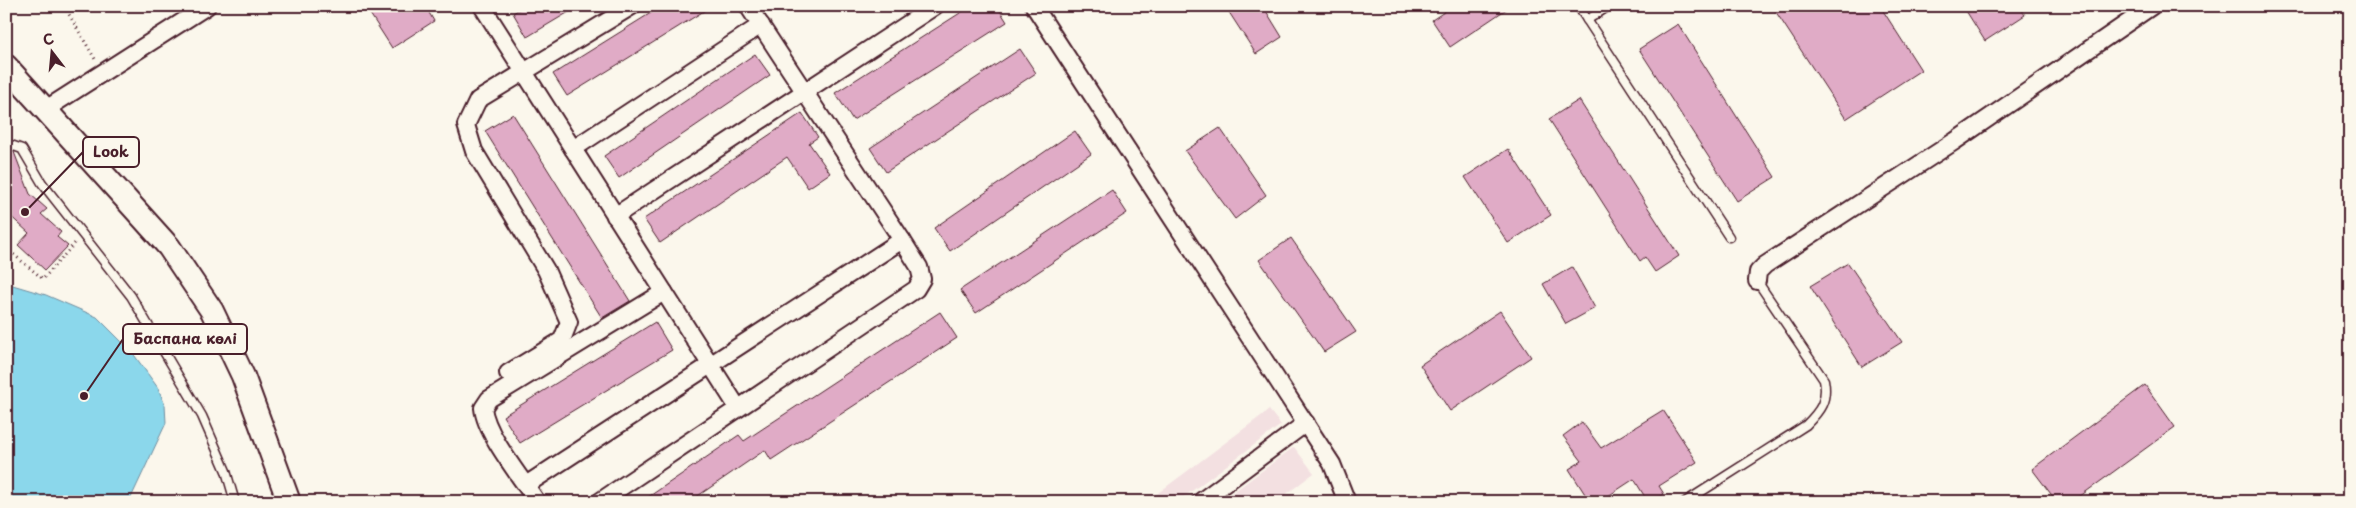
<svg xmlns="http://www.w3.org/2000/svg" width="2356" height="508" font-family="'Playpen Sans',sans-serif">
	<rect width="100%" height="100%" fill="#fbf7ec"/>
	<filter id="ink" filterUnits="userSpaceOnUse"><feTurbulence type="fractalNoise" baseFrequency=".02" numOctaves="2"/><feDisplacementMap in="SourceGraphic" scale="10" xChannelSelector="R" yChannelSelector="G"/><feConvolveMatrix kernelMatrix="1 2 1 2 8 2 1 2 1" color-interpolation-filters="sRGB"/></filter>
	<g filter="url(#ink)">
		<g fill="#f3e0e1">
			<polygon points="1269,410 1281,425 1177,502 1146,502"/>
			<polygon points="1294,447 1314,473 1276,502 1220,502"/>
		</g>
		<polygon fill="#8bd7eb" stroke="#718d9e" points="6,283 46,295 97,317 132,352 158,388 165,405 166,423 129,502 6,502"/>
		<g fill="#e0abc6" stroke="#4a1f2b">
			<polygon points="365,6 425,6 434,21 392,48"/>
			<polygon points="525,6 579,6 527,37 513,13"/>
			<polygon points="662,6 712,6 567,96 553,74"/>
			<polygon points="971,6 997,6 1007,22 853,120 835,93"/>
			<polygon points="1225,6 1263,6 1282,37 1256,54"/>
			<polygon points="1453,6 1511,6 1450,47 1432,20"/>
			<polygon points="1772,6 1880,6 1921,70 1846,119"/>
			<polygon points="1963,6 2019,6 2025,15 1985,41"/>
			<polygon points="1678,24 1775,177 1737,201 1639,49"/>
			<polygon points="1020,49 1036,73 886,172 870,148"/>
			<polygon points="755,54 770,75 619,178 604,156"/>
			<polygon points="1579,100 1679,256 1655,272 1645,257 1640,261 1549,119"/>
			<polygon points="802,113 818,137 809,143 830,173 808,188 787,157 660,243 644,219"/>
			<polygon points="513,114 630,301 602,318 485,131"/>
			<polygon points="1220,128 1266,195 1235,219 1185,151"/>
			<polygon points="1075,131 1091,154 950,251 934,228"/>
			<polygon points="1508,149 1551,215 1508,243 1465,177"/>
			<polygon points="11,151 14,152 30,194 47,209 41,214 61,232 57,237 68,246 45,270 18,245 29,233 6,212 6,152"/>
			<polygon points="1112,190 1127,213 976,313 960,290"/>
			<polygon points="1291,238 1356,332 1324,352 1259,260"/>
			<polygon points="1848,263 1902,342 1862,367 1810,286"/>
			<polygon points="1572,267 1595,308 1566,324 1543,284"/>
			<polygon points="1500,311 1531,357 1450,411 1420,365"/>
			<polygon points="940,312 957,338 771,460 765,450 689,502 641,502 739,435 744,441"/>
			<polygon points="655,322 672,350 520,443 503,416"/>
			<polygon points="2145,385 2175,427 2072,502 2057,502 2032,469"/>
			<polygon points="1663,410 1697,462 1659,486 1664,494 1653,502 1648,502 1634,479 1599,502 1590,502 1569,469 1582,461 1563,436 1582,422 1601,448"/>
		</g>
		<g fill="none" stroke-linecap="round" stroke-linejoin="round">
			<g stroke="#4a1f2b" stroke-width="11">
				<g id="lane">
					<polyline points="1578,6 1729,237"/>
					<polyline points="1587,20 1609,6"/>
					<polyline points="6,146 11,145 22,149 42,183 131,296 202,416 226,471 235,502"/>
					<path d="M1685 502 1806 425C1820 411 1828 401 1824 380L1757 281"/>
				</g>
			</g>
			<g stroke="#4a1f2b" stroke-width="20">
				<g id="street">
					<polyline points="482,6 738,408"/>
					<polyline points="1034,6 1332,464 1347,502"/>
					<polyline points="46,109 207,6"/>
					<polyline points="573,149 761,25"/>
					<polyline points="615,216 935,6"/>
					<polyline points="1757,281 1758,272 1765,265 1955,141 2152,6"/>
					<polyline points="508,373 562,340 569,322 546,270 474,151 466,125 478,100 632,6"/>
					<polyline points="526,485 902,240"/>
					<path d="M537 502C521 477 486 435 483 408L489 399 664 292"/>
					<polyline points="599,502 916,289 922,279 919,267 902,240 748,6"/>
					<polyline points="1200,502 1306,423"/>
				</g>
			</g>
			<g stroke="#4a1f2b" stroke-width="26">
				<polyline id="secondary" points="6,66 169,247 212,311 243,376 289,502"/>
			</g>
			<g stroke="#4a1f2b" stroke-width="3" stroke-dasharray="1 4" stroke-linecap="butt">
				<polyline points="64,6 95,59"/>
				<polyline points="6,248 43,279 75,243"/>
			</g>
			<use href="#lane" stroke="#fbf7ec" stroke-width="8"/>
			<use href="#street" stroke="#fbf7ec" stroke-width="16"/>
			<use href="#secondary" stroke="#fbf7ec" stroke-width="22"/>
		</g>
	</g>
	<path fill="none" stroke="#4a1f2b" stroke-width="2" d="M25 212L83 152M84 396L123 339"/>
	<g fill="#4a1f2b" stroke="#fbf7ec" stroke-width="2">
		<circle cx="25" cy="212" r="5"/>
		<circle cx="84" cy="396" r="5"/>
	</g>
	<g fill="#fbf7ec" stroke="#4a1f2b" stroke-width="2">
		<rect x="83" y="137" width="56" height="30" rx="5"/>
		<rect x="123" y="324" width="124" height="30" rx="5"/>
	</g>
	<g font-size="15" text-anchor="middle" font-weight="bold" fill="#4a1f2b">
		<text x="111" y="157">Look</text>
		<text x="185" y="344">Баспана көлі</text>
	</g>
	<rect width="2356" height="508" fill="none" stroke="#fbf7ec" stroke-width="25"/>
	<rect x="12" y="12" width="2331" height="483" fill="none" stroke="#4a1f2b" stroke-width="2" filter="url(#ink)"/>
	<g transform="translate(52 52) rotate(344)" stroke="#fbf7ec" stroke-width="4" paint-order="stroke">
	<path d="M0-4L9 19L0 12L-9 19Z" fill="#4a1f2b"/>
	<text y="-8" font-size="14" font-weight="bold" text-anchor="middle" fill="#4a1f2b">С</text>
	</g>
</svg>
